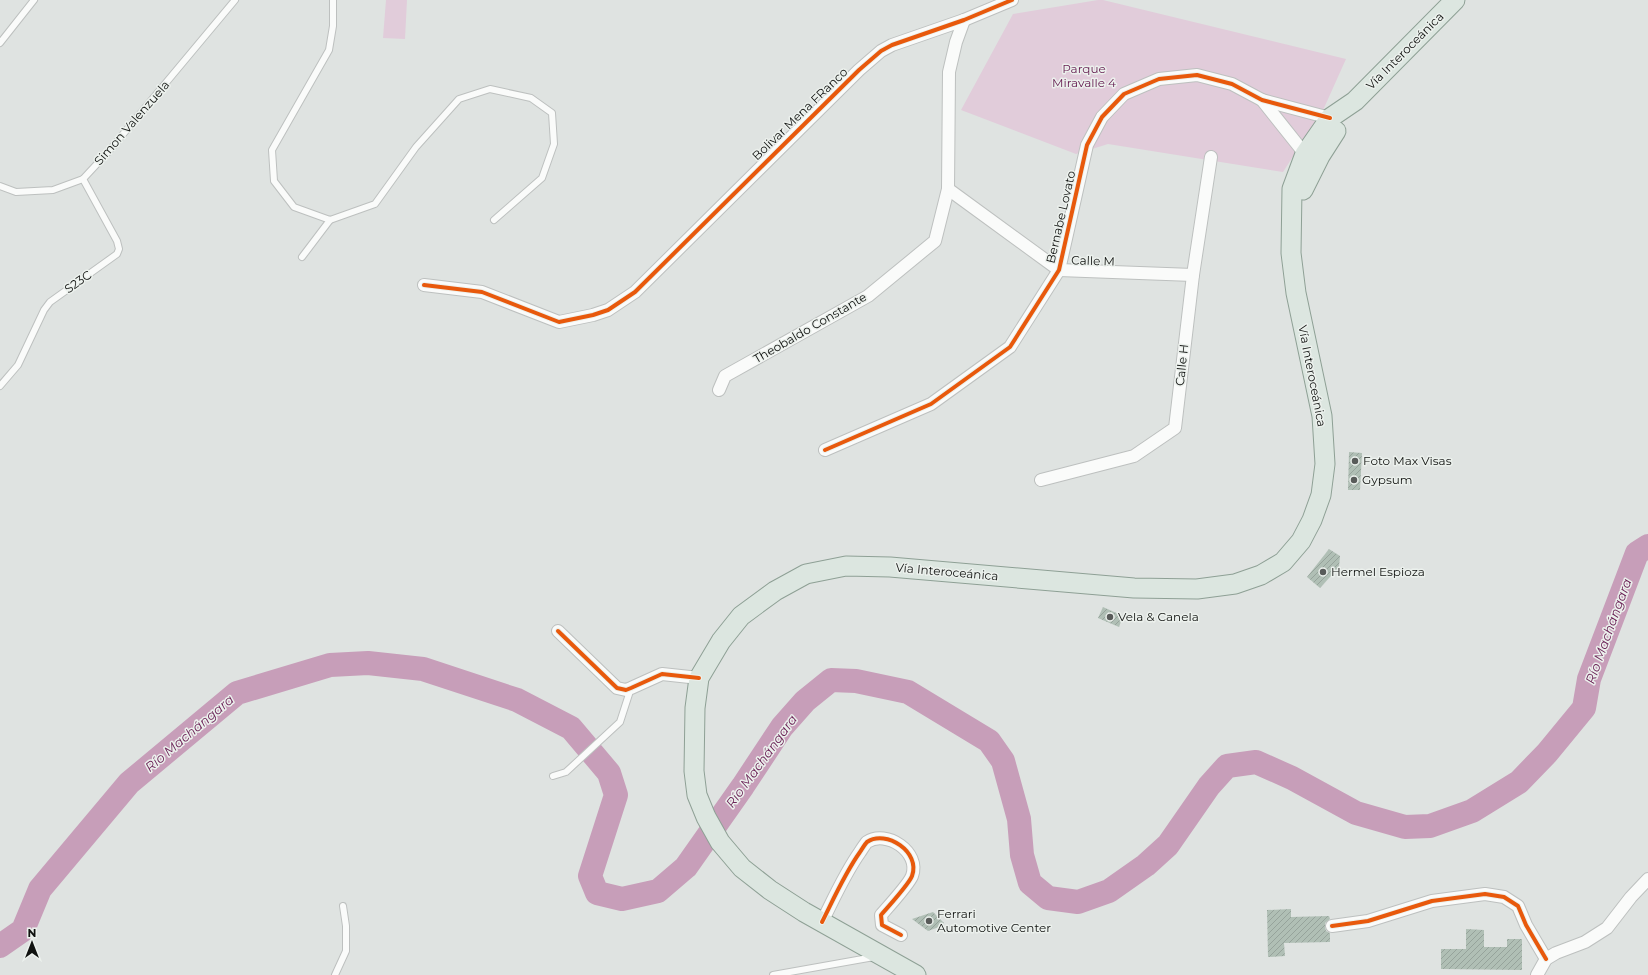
<svg xmlns="http://www.w3.org/2000/svg" width="1648" height="975" font-family="Montserrat,sans-serif">
	<defs>
		<pattern id="building-hatch" width="6" height="6" patternUnits="userSpaceOnUse"><rect width="6" height="6" fill="#b0bfb5"/><path d="M-1 1l2-2M0 6l6-6M5 7l2-2" fill="none" stroke="#96a39b"/></pattern>
	</defs>
	<rect width="100%" height="100%" fill="#dfe3e1"/>
	<g fill="#e1ccda">
		<polygon points="386,0 407,0 405,39 383,38"/>
		<polygon points="1098,0 1103,0 1346,59 1324,108 1283,172 1108,144 1076,154 961,110 1013,14"/>
	</g>
	<g fill="none" stroke-linecap="round" stroke-linejoin="round">
		<polyline stroke="#c79eb9" stroke-width="24" points="0,946 23,930 40,889 129,783 237,693 330,665 368,663 423,669 517,700 571,728 609,773 616,795 590,876 597,893 622,899 658,891 686,867 743,786 782,727 805,701 831,680 856,681 908,692 989,741 1003,761 1019,819 1022,855 1030,883 1048,898 1078,902 1109,891 1146,865 1168,845 1209,786 1227,766 1256,762 1292,778 1356,813 1405,827 1430,826 1472,811 1519,782 1547,753 1584,708 1589,679 1637,553 1648,546"/>
	</g>
	<g fill="url(#building-hatch)">
		<polygon points="1349,452 1362,453 1360,490 1348,490"/>
		<polygon points="1329,549 1340,556 1339,567 1320,588 1307,577"/>
		<polygon points="1103,607 1123,616 1119,627 1098,618"/>
		<polygon points="1291,909 1291,917 1329,916 1330,919 1325,923 1325,927 1326,931 1330,933 1330,942 1284,943 1285,956 1268,957 1267,910"/>
		<polygon points="933,912 944,923 939,927 928,931 912,919"/>
		<polygon points="1466,929 1484,930 1484,947 1507,947 1507,939 1522,939 1522,970 1441,969 1441,949 1466,949"/>
	</g>
	<g fill="none" stroke-linecap="round" stroke-linejoin="round">
		<g stroke="#bdc0bf" stroke-width="8">
			<g id="service">
				<polyline points="333,0 333,26 329,50 272,150 274,181 294,207 330,220 375,204 416,147 459,99 490,89 531,98 552,113 554,144 542,178 494,220"/>
				<polyline points="0,43 34,0"/>
				<polyline points="0,186 16,192 53,190 83,179 109,151 235,0"/>
				<polyline points="302,257 330,220"/>
				<polyline points="0,386 18,365 44,310 50,302 117,254 119,249 117,241 83,179"/>
				<polyline points="553,776 566,772 620,722 631,688"/>
				<polyline points="335,975 346,951 346,926 343,906"/>
				<polyline points="773,975 874,957"/>
			</g>
		</g>
		<g stroke="#bdc0bf" stroke-width="14">
			<g id="minor">
				<polyline points="1262,100 1305,154"/>
				<polyline points="948,189 1059,270 1193,275"/>
				<polyline points="424,285 482,292 559,322 593,315 608,310 635,292 859,70 881,51 892,45 964,20 1012,0"/>
				<polyline points="719,390 725,376 868,296 935,241 948,189 949,72 956,42 964,20"/>
				<polyline points="825,450 931,404 1010,347 1059,270 1087,145 1102,117 1124,94 1159,79 1197,75 1232,84 1262,100 1330,118"/>
				<polyline points="1041,480 1134,456 1175,428 1193,275 1211,157"/>
				<polyline points="558,631 617,688 626,690 631,688 662,674 699,678"/>
				<path d="M822 922C834 898 845 873 860 852 862 849 865 844 867 842 886 829 921 852 912 876 909 884 888 907 881 915L882 925 901 935"/>
				<polyline points="1332,926 1368,921 1432,901 1485,894 1504,897 1518,906 1526,925 1546,959"/>
				<polyline points="1537,975 1546,959 1556,953 1585,942 1607,928 1631,897 1648,879"/>
			</g>
		</g>
		<g stroke="#8ea095" stroke-width="21">
			<g id="primary">
				<polyline points="1303,190 1320,156 1336,131"/>
				<polyline points="916,975 804,912 770,890 742,868 720,842 706,817 697,795 694,771 695,708 699,678 721,641 741,616 775,591 806,574 846,566 890,567 1134,588 1197,589 1235,584 1261,575 1283,562 1301,541 1312,520 1321,495 1325,464 1322,416 1296,293 1291,253 1292,189 1305,154 1330,118 1355,101 1455,0"/>
			</g>
		</g>
		<use href="#service" stroke="#fafbfa" stroke-width="6"/>
		<use href="#minor" stroke="#fafbfa" stroke-width="12"/>
		<use href="#primary" stroke="#dce6e0" stroke-width="19"/>
		<g stroke="#ecf1ed" stroke-width="6">
			<g id="cycleway">
				<polyline points="424,285 482,292 559,322 593,315 608,310 635,292 859,70 881,51 892,45 964,20 1012,0"/>
				<polyline points="825,450 931,404 1010,347 1059,270 1087,145 1102,117 1124,94 1159,79 1197,75 1232,84 1262,100 1330,118"/>
				<polyline points="558,631 617,688 626,690 631,688 662,674 699,678"/>
				<path d="M822 922C834 898 845 873 860 852 862 849 865 844 867 842 886 829 921 852 912 876 909 884 888 907 881 915L882 925 901 935"/>
				<polyline points="1332,926 1368,921 1432,901 1485,894 1504,897 1518,906 1526,925 1546,959"/>
			</g>
		</g>
		<use href="#cycleway" stroke="#e8590c" stroke-width="4"/>
	</g>
	<g fill="#585b59" stroke="#ecf1ed" stroke-width="1.5">
		<circle cx="1355" cy="461" r="4"/>
		<circle cx="1354" cy="480" r="4"/>
		<circle cx="1323" cy="572" r="4"/>
		<circle cx="1110" cy="617" r="4"/>
		<circle cx="929" cy="921" r="4"/>
	</g>
	<g text-anchor="middle" stroke-width="3" stroke-linejoin="round" paint-order="stroke">
		<g font-size="12" fill="#101210" stroke="#ecf1ed">
			<text transform="translate(1405 51) rotate(-45)" y="4">Vía Interoceánica</text>
			<text transform="translate(800 114) rotate(-44)" y="4">Bolivar Mena FRanco</text>
			<text transform="translate(132 123) rotate(-49)" y="4">Simon Valenzuela</text>
			<text transform="translate(1061 217) rotate(-77)" y="4">Bernabe Lovato</text>
			<text transform="translate(1093 261) rotate(2)" y="4">Calle M</text>
			<text transform="translate(78 282) rotate(-35)" y="4">S23C</text>
			<text transform="translate(810 328) rotate(-30)" y="4">Theobaldo Constante</text>
			<text transform="translate(1182 365) rotate(-84)" y="4">Calle H</text>
			<text transform="translate(1312 376) rotate(79)" y="4">Vía Interoceánica</text>
			<text transform="translate(947 572) rotate(5)" y="4">Vía Interoceánica</text>
		</g>
		<g font-size="12" fill="#682054" stroke="#ecf1ed">
			<text x="1084" y="73">Parque<tspan x="1084" dy="14">Miravalle 4</tspan></text>
		</g>
		<g font-size="12" fill="#101210" stroke="#ecf1ed" text-anchor="start">
			<text x="1363" y="465">Foto Max Visas</text>
			<text x="1362" y="484">Gypsum</text>
			<text x="1331" y="576">Hermel Espioza</text>
			<text x="1118" y="621">Vela &amp; Canela</text>
			<text x="937" y="918">Ferrari<tspan x="937" dy="14">Automotive Center</tspan></text>
		</g>
		<g font-size="13" font-style="italic" fill="#6c2458" stroke="#ecf1ed">
			<text transform="translate(1608 631) rotate(-70)" y="5">Río Machángara</text>
			<text transform="translate(189 733) rotate(-40)" y="5">Río Machángara</text>
			<text transform="translate(761 761) rotate(-54)" y="5">Río Machángara</text>
		</g>
	</g>
	<g transform="translate(32 943)" stroke="#ecf1ed" stroke-width="3" paint-order="stroke">
	<path d="M0-3L7 15L0 10L-7 15Z" fill="#101210"/>
	<text y="-6" font-size="11" font-weight="bold" text-anchor="middle" fill="#101210">N</text>
	</g>
</svg>
